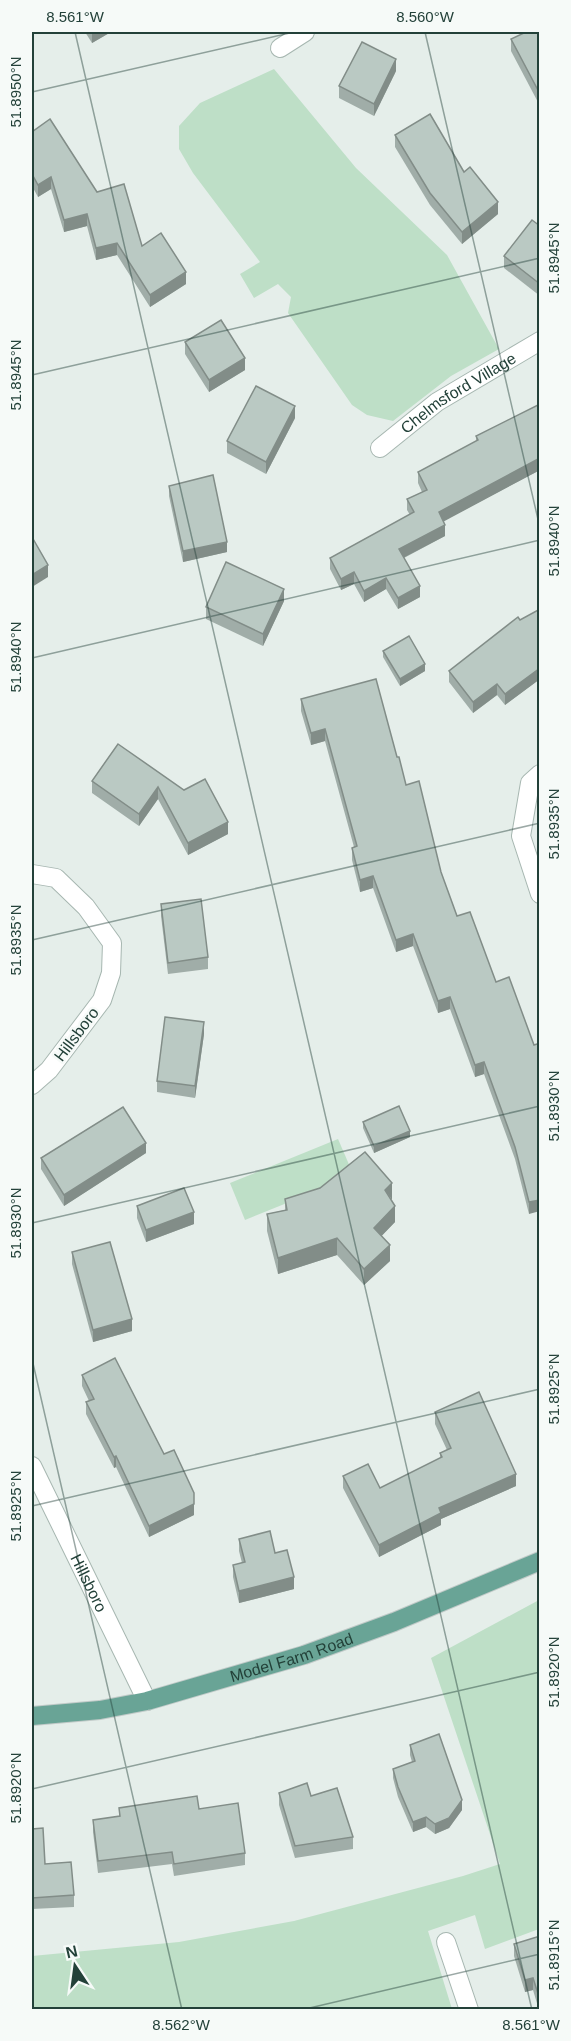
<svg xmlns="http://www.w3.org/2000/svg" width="571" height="2041" font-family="Arial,sans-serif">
	<rect width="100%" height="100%" fill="#e5eeea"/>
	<g fill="#bedfc7">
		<polygon points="274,69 356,168 447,255 499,349 451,376 393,421 367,415 352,405 288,313 291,297 278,284 254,298 240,274 260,262 193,173 179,149 179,126 200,103"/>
		<polygon points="338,1139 354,1176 245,1220 230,1183"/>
		<polygon points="539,1600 539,1929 485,1949 475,1915 428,1931 452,2009 32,2009 32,1956 179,1942 294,1921 463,1876 500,1864 431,1658"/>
	</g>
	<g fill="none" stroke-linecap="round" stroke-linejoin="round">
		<g stroke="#a7b7b1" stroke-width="20">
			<g id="minor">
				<polyline points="280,48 305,32"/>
				<path id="s1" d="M380 448 437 402 540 341"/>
				<polyline points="540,774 530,783 521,836 540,894"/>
				<polyline points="32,874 56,878 86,907 112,943 111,973 102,1000 49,1070 32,1085"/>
				<path id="s2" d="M32 1466 147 1701"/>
				<polyline points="446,1942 469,2010"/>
			</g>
		</g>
		<g stroke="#c1cac8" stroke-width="20">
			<g id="major">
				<path id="s3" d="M32 1716 100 1710 147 1701 304 1655 394 1622 540 1561"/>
			</g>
		</g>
		<use href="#minor" stroke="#fff" stroke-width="18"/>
		<use href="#major" stroke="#69a496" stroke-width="18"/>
	</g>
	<g fill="#a0ada8">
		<polygon points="85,32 111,32 92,43"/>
		<polygon points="540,32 540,106 511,51 511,39"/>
		<polygon points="396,71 374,116 339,98 339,86"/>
		<polygon points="32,132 97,192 142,246 186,284 150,307 117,255 96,260 87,226 64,232 51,189 38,197 32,186"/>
		<polygon points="395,135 464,172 498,214 462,244 430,205 395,147"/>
		<polygon points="540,226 540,296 504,268 504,256"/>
		<polygon points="185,342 245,370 209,392 185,354"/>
		<polygon points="540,404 540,470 443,521 445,536 404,558 420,597 398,609 386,589 364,602 354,584 341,590 330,569 330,558 410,515 407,510 407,499 422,492 418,483 418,472 476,442 476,436"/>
		<polygon points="295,418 266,474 227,453 227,441"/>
		<polygon points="169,486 227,552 183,562 169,496"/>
		<polygon points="284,601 263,646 206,619 206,607"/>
		<polygon points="540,609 540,679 505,705 497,695 473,713 449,682 449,671 520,620"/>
		<polygon points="383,651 425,671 400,686 383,657"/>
		<polygon points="301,699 397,757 406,785 441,872 457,916 534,1045 529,1214 515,1159 484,1074 475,1077 450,1009 438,1013 413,946 396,952 373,888 360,892 352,860 352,848 354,847 325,741 311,745 301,711"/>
		<polygon points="118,744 228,834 188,855 158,799 139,826 92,793 92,781"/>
		<polygon points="161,904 208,957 208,969 168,974 161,916"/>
		<polygon points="204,1034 195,1098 157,1092 157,1081"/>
		<polygon points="363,1122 410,1137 374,1153 363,1128"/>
		<polygon points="146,1153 64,1206 41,1169 41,1158"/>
		<polygon points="285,1199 391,1200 395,1222 381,1236 390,1261 364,1285 337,1255 278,1274 267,1231 267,1214 285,1210"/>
		<polygon points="137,1206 194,1224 146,1242 137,1218"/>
		<polygon points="72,1252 132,1331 93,1342 72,1264"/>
		<polygon points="82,1375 194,1515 149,1537 116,1467 114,1468 86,1414 86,1402 89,1401 82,1386"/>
		<polygon points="435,1412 516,1486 441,1519 441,1525 379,1557 343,1488 343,1476 380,1488 440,1458 440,1453 447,1450 435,1424"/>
		<polygon points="239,1539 275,1553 294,1589 239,1603 233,1577 233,1565 242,1563 239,1551"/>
		<polygon points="410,1745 462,1810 449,1828 435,1834 426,1827 413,1832 398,1797 393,1778 393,1769 412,1762 410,1755"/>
		<polygon points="279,1793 353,1837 353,1849 295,1858 279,1805"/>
		<polygon points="119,1808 199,1809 245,1853 245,1865 174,1876 172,1864 98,1873 93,1832 93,1820 119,1817"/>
		<polygon points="32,1829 45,1864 74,1895 74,1907 32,1909"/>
		<polygon points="540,1936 540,2010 539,2010 533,1990 525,1992 514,1956 514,1944"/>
	</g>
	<g fill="#828d88">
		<polygon points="92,32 111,32 92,43"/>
		<polygon points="396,59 396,71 374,116 374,104"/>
		<polygon points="51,177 51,189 38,197 38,185"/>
		<polygon points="498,202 498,214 462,244 462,232"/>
		<polygon points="87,214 87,226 64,232 64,220"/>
		<polygon points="117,243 117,255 96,260 96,248"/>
		<polygon points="186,272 186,284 150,307 150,295"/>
		<polygon points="245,358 245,370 209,392 209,380"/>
		<polygon points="295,406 295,418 266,474 266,462"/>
		<polygon points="540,458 540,470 439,524 439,512"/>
		<polygon points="445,525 445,536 399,560 399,549"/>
		<polygon points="227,542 227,552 183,562 183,551"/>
		<polygon points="48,565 48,577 32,587 32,575"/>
		<polygon points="354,572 354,584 341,590 341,579"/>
		<polygon points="386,578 386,589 364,602 364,591"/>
		<polygon points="420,586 420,597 398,609 398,598"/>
		<polygon points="284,589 284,601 263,646 263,634"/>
		<polygon points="425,664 425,671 400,686 400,679"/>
		<polygon points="540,668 540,679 505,705 505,694"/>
		<polygon points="497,684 497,695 473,713 473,702"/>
		<polygon points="325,729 325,741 311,745 311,733"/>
		<polygon points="158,787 158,799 139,826 139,814"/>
		<polygon points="228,822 228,834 188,855 188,843"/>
		<polygon points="373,876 373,888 360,892 360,880"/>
		<polygon points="413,934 413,946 396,952 396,940"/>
		<polygon points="450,997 450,1009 438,1013 438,1001"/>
		<polygon points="204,1022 204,1034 195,1098 195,1086"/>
		<polygon points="484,1062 484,1074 475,1077 475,1065"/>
		<polygon points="410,1131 410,1137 374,1153 374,1146"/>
		<polygon points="146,1143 146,1153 64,1206 64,1195"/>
		<polygon points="392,1183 392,1200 385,1190"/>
		<polygon points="540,1200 540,1211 529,1214 529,1202"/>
		<polygon points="395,1206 395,1222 374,1244 374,1228"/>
		<polygon points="194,1212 194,1224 146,1242 146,1230"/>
		<polygon points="337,1238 337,1255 278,1274 278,1258"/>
		<polygon points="390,1245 390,1261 364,1285 364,1269"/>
		<polygon points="132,1319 132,1331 93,1342 93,1330"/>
		<polygon points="116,1456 116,1467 114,1468 114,1457"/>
		<polygon points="516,1474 516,1486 441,1519 441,1525 379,1557 379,1545 439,1508"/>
		<polygon points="194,1504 194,1515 149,1537 149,1526"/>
		<polygon points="294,1577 294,1589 239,1603 239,1591"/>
		<polygon points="462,1800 462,1810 449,1828 435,1834 435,1824"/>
		<polygon points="426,1817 426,1827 413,1832 413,1822"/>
		<polygon points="533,1978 533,1990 525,1992 525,1980"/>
	</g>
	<g fill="#bac9c3" stroke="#828d88" stroke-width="1.5">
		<polygon points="526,32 540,32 540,94 511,39"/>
		<polygon points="362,42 396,59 374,104 339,86"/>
		<polygon points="430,114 464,172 470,167 498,202 462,232 430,193 395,135"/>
		<polygon points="50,119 97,192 124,184 142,246 161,233 186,272 150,295 117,243 96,248 87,214 64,220 51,177 38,185 32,174 32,132"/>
		<polygon points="532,220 540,226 540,284 504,256"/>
		<polygon points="221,320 245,358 209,380 185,342"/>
		<polygon points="256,386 295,406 266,462 227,441"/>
		<polygon points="540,404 540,458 439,512 445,525 399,549 420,586 398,598 386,578 364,591 354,572 341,579 330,558 414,512 407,499 427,490 418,472 478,440 476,436"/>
		<polygon points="213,475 227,542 183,551 169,486"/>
		<polygon points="32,537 48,565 32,575"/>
		<polygon points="226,562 284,589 263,634 206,607"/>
		<polygon points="540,609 540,668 505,694 497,684 473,702 449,671 518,617 520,620"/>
		<polygon points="409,636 425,664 400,679 383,651"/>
		<polygon points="376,679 397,757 399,757 406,785 419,781 441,872 457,916 470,912 496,982 509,977 534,1045 540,1043 540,1200 529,1202 515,1147 484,1062 475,1065 450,997 438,1001 413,934 396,940 373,876 360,880 352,848 357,846 325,729 311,733 301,699"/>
		<polygon points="118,744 184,790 205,779 228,822 188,843 158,787 139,814 92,781"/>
		<polygon points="201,899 208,957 168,963 161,904"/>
		<polygon points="165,1017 204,1022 195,1086 157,1081"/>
		<polygon points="399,1106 410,1131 374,1146 363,1122"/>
		<polygon points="123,1107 146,1143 64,1195 41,1158"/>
		<polygon points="365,1152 392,1183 385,1190 395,1206 374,1228 390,1245 364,1269 337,1238 278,1258 267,1214 287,1210 285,1199 320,1188"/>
		<polygon points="184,1188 194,1212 146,1230 137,1206"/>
		<polygon points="110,1242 132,1319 93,1330 72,1252"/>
		<polygon points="115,1358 164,1454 174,1450 194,1493 194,1504 149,1526 116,1456 114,1457 86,1402 94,1399 82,1375"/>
		<polygon points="479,1392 516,1474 439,1508 441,1513 379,1545 343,1476 368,1464 380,1488 442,1457 440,1453 451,1448 435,1412"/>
		<polygon points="270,1531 275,1553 287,1550 294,1577 239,1591 233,1565 245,1562 239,1539"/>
		<polygon points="439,1734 462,1800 449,1818 435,1824 426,1817 413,1822 398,1787 393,1769 415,1761 410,1745"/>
		<polygon points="307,1783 311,1796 337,1788 353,1837 295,1846 279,1793"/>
		<polygon points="197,1796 199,1809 238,1803 245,1853 174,1864 172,1852 98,1861 93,1820 120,1816 119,1808"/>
		<polygon points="43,1828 45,1864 71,1862 74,1895 32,1898 32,1829"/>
		<polygon points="540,1936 540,2000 533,1978 525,1980 514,1944"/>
	</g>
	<path fill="none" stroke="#234139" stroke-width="1.5" stroke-opacity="0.45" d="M75 32 532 2010M425 32 540 528M32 92 294 32M32 375 540 258M32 658 540 540M32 940 540 823M32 1223 540 1106M32 1359 182 2010M32 1506 540 1389M32 1789 540 1672M301 2010 540 1954"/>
	<g text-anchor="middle" stroke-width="5" stroke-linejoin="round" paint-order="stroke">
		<g font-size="16" fill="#234139" stroke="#f6faf8">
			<text dy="6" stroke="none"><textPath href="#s1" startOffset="96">Chelmsford Village</textPath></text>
			<text transform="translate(76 1034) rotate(-53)" y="6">Hillsboro</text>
			<text dy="6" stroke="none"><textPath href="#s2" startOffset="130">Hillsboro</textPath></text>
			<text dy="6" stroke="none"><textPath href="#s3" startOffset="267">Model Farm Road</textPath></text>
		</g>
	</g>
	<rect width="571" height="2041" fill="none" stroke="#f6faf8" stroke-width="66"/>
	<g transform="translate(75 1966) rotate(347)" stroke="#f6faf8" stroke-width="4.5" paint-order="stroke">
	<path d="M0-4.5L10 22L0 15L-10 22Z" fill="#234139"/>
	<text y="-9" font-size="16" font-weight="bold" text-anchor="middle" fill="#234139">N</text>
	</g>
	<rect x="33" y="33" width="505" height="1975" fill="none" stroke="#234139" stroke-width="2"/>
	<g font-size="15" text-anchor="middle" fill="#234139">
		<text x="75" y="22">8.561°W</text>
		<text x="425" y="22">8.560°W</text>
		<text transform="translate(16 92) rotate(-90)" y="5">51.8950°N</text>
		<text transform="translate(554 258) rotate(-90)" y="5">51.8945°N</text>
		<text transform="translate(16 375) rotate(-90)" y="5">51.8945°N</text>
		<text transform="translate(554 541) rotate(-90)" y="5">51.8940°N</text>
		<text transform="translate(16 657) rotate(-90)" y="5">51.8940°N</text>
		<text transform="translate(554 824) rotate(-90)" y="5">51.8935°N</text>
		<text transform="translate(16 940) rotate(-90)" y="5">51.8935°N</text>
		<text transform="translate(554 1106) rotate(-90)" y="5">51.8930°N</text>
		<text transform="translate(16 1223) rotate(-90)" y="5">51.8930°N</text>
		<text transform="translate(554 1389) rotate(-90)" y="5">51.8925°N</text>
		<text transform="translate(16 1506) rotate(-90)" y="5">51.8925°N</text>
		<text transform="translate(554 1672) rotate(-90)" y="5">51.8920°N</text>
		<text transform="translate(16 1788) rotate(-90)" y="5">51.8920°N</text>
		<text transform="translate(554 1955) rotate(-90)" y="5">51.8915°N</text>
		<text x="181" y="2030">8.562°W</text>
		<text x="531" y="2030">8.561°W</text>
	</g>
</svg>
